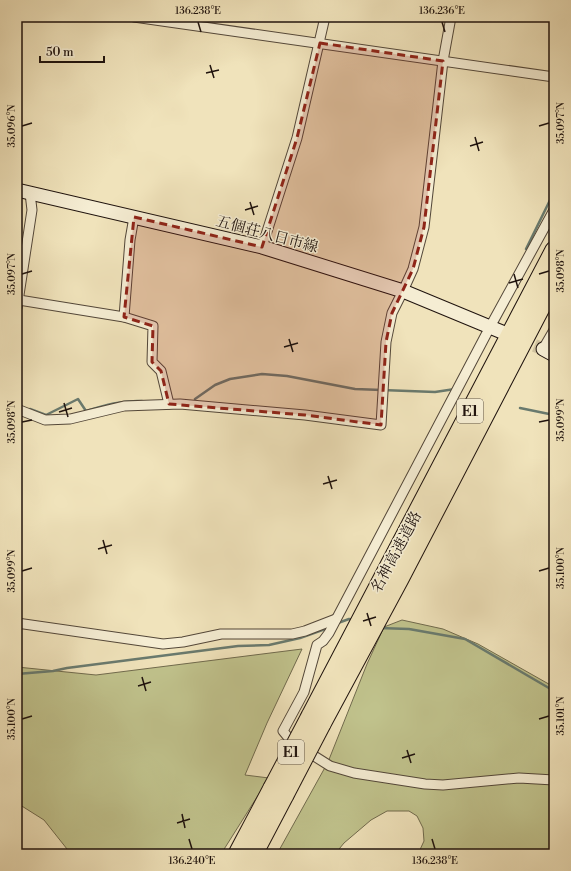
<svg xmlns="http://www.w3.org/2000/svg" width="571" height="871" font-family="'Libre Bodoni','Noto Serif JP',serif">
	<rect width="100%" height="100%" fill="#f0e3bb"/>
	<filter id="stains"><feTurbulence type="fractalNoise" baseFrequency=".005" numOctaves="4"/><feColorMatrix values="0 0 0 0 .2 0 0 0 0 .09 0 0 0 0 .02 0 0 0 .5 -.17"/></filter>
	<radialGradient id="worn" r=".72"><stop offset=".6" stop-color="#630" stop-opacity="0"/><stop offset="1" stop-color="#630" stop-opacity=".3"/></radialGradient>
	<g fill="#c0c28c" stroke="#706a4d">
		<polygon points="402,620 443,629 478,644 554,687 554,854 418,854 424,841 423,828 417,816 409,811 387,811 371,820 344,843 335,854 277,854 328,762 367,664 384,627"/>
		<polygon points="302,649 267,723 245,775 269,778 221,854 71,854 44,820 17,803 17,667 96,675"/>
	</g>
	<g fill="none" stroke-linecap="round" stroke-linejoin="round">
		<g stroke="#697a6e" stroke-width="2.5">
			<polyline points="526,249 554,192"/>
			<polyline points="195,399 215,385 230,379 262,374 287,376 355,389 435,392 455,389"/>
			<polyline points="520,408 554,415"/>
			<path d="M30 409 46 415 78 399 86 411C105 405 122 400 142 401"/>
			<polyline points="338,623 349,619 354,620"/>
			<polyline points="379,628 409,629 465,639 554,691"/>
			<polyline points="17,674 53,671 67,668 238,646 269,645 300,638 328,628"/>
		</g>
		<polyline stroke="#d1c4a1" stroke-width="13" stroke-dasharray="13 6" stroke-linecap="butt" points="517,338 543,349"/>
		<g stroke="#534739" stroke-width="11">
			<g id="street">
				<polyline points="134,17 554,77"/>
				<polyline points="554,210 490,327 329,633 323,641 317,645 304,692 283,731 292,742 330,766 354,773 425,784 443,785 519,778 554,780"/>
				<polyline points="262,247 297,138 325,17"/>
				<polyline points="19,300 124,317 153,326 152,362 161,371 169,404"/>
				<polyline points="17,308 32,210 30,193"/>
				<polyline points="124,317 130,240 134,217"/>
				<polyline points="543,349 554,330"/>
				<polyline points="17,409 45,420 70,419 124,406 180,404 305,415 381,425 386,342 392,313 403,291 413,269 424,227 443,61 451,17"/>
				<polyline points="17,623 163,644 183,642 221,634 292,634 305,631 336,619"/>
			</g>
		</g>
		<g stroke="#1f130e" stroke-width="15">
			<g id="secondary">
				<polyline points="17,190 262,247 403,291 502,332"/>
				<polyline points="543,349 554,355"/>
			</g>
		</g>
		<g stroke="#1f130e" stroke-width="19">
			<g id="highway">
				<polyline points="310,716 554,250"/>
				<polyline points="322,724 400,579 554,283"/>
				<polyline points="237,854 272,788"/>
				<polyline points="254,854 285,795"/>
			</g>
		</g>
		<use href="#street" stroke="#f5edd3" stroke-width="9"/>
		<use href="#secondary" stroke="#f5edd3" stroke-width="13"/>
		<use href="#highway" stroke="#f0e3bb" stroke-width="17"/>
		<g stroke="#1f130e" stroke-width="19" stroke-linecap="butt">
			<g id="highway-bridge">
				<polyline points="272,788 310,716"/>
				<polyline points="285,795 322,724"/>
			</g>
		</g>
		<use href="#highway-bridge" stroke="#f0e3bb" stroke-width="17"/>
	</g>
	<path fill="#8f2418" fill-opacity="0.2" stroke="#8f2418" stroke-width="3" stroke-dasharray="8 5" stroke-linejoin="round" d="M320 43 443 61 424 227 413 269 392 313 386 342 381 425 305 415 169 404 161 371 152 362 153 326 124 317 134 217 262 247 297 138Z"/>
	<path fill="none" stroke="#1f130e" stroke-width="1.5" d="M198 22 201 32M442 22 445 32M210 65 214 78M206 73 219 70M22 126 32 123M539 126 549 123M475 137 479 151M470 146 483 142M250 202 254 215M245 210 258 206M22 274 32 271M514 274 518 288M539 274 549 271M509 283 523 279M289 339 293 352M284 347 298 343M64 403 68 417M59 412 72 408M22 422 32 420M539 422 549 420M328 476 332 489M323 484 337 480M103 540 107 554M98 549 112 545M22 571 32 568M539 571 549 568M367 613 371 626M363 621 376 617M142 677 146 691M138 686 151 682M22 719 32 716M539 719 549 716M407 750 411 763M402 758 415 754M182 814 185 828M177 823 190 819M189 839 192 849M432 839 435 849"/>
	<g text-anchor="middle" stroke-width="3" stroke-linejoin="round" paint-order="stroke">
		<g fill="#f5edd3" stroke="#5f5449" stroke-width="1">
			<rect x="457" y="399" width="26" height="24" rx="3"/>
			<rect x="278" y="740" width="26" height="24" rx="3"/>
		</g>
		<g font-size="14" font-weight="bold" fill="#1f130e">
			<text x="470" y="416">E1</text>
			<text x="291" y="757">E1</text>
		</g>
		<g font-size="15" fill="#1f130e" stroke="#f5edd3">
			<text transform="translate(267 234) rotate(15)" y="5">五個荘八日市線</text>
			<text transform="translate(396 552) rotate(-62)" y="5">名神高速道路</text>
		</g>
	</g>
	<rect width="571" height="871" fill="none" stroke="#f0e3bb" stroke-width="44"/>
	<path d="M40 56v6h64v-6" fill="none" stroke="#1f130e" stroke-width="2"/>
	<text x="46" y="56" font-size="12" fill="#1f130e" stroke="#f5edd3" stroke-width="3" paint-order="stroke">50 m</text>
	<rect x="22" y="22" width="527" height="827" fill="none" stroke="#1f130e" stroke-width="1.5"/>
	<g font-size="10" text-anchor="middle" fill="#1f130e">
		<text x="198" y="14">136.238°E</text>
		<text x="442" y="14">136.236°E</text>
		<text transform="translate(560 123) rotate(-90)" y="4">35.097°N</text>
		<text transform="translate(11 126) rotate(-90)" y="4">35.096°N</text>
		<text transform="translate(560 271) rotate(-90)" y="4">35.098°N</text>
		<text transform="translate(11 274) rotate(-90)" y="4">35.097°N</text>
		<text transform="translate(560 420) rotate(-90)" y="4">35.099°N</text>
		<text transform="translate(11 422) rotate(-90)" y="4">35.098°N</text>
		<text transform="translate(560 568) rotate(-90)" y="4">35.100°N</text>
		<text transform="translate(11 571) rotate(-90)" y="4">35.099°N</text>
		<text transform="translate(560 716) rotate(-90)" y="4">35.101°N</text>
		<text transform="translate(11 719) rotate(-90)" y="4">35.100°N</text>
		<text x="192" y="864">136.240°E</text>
		<text x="435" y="864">136.238°E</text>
	</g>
	<rect width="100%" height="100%" filter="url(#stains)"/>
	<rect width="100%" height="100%" fill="url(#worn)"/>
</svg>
